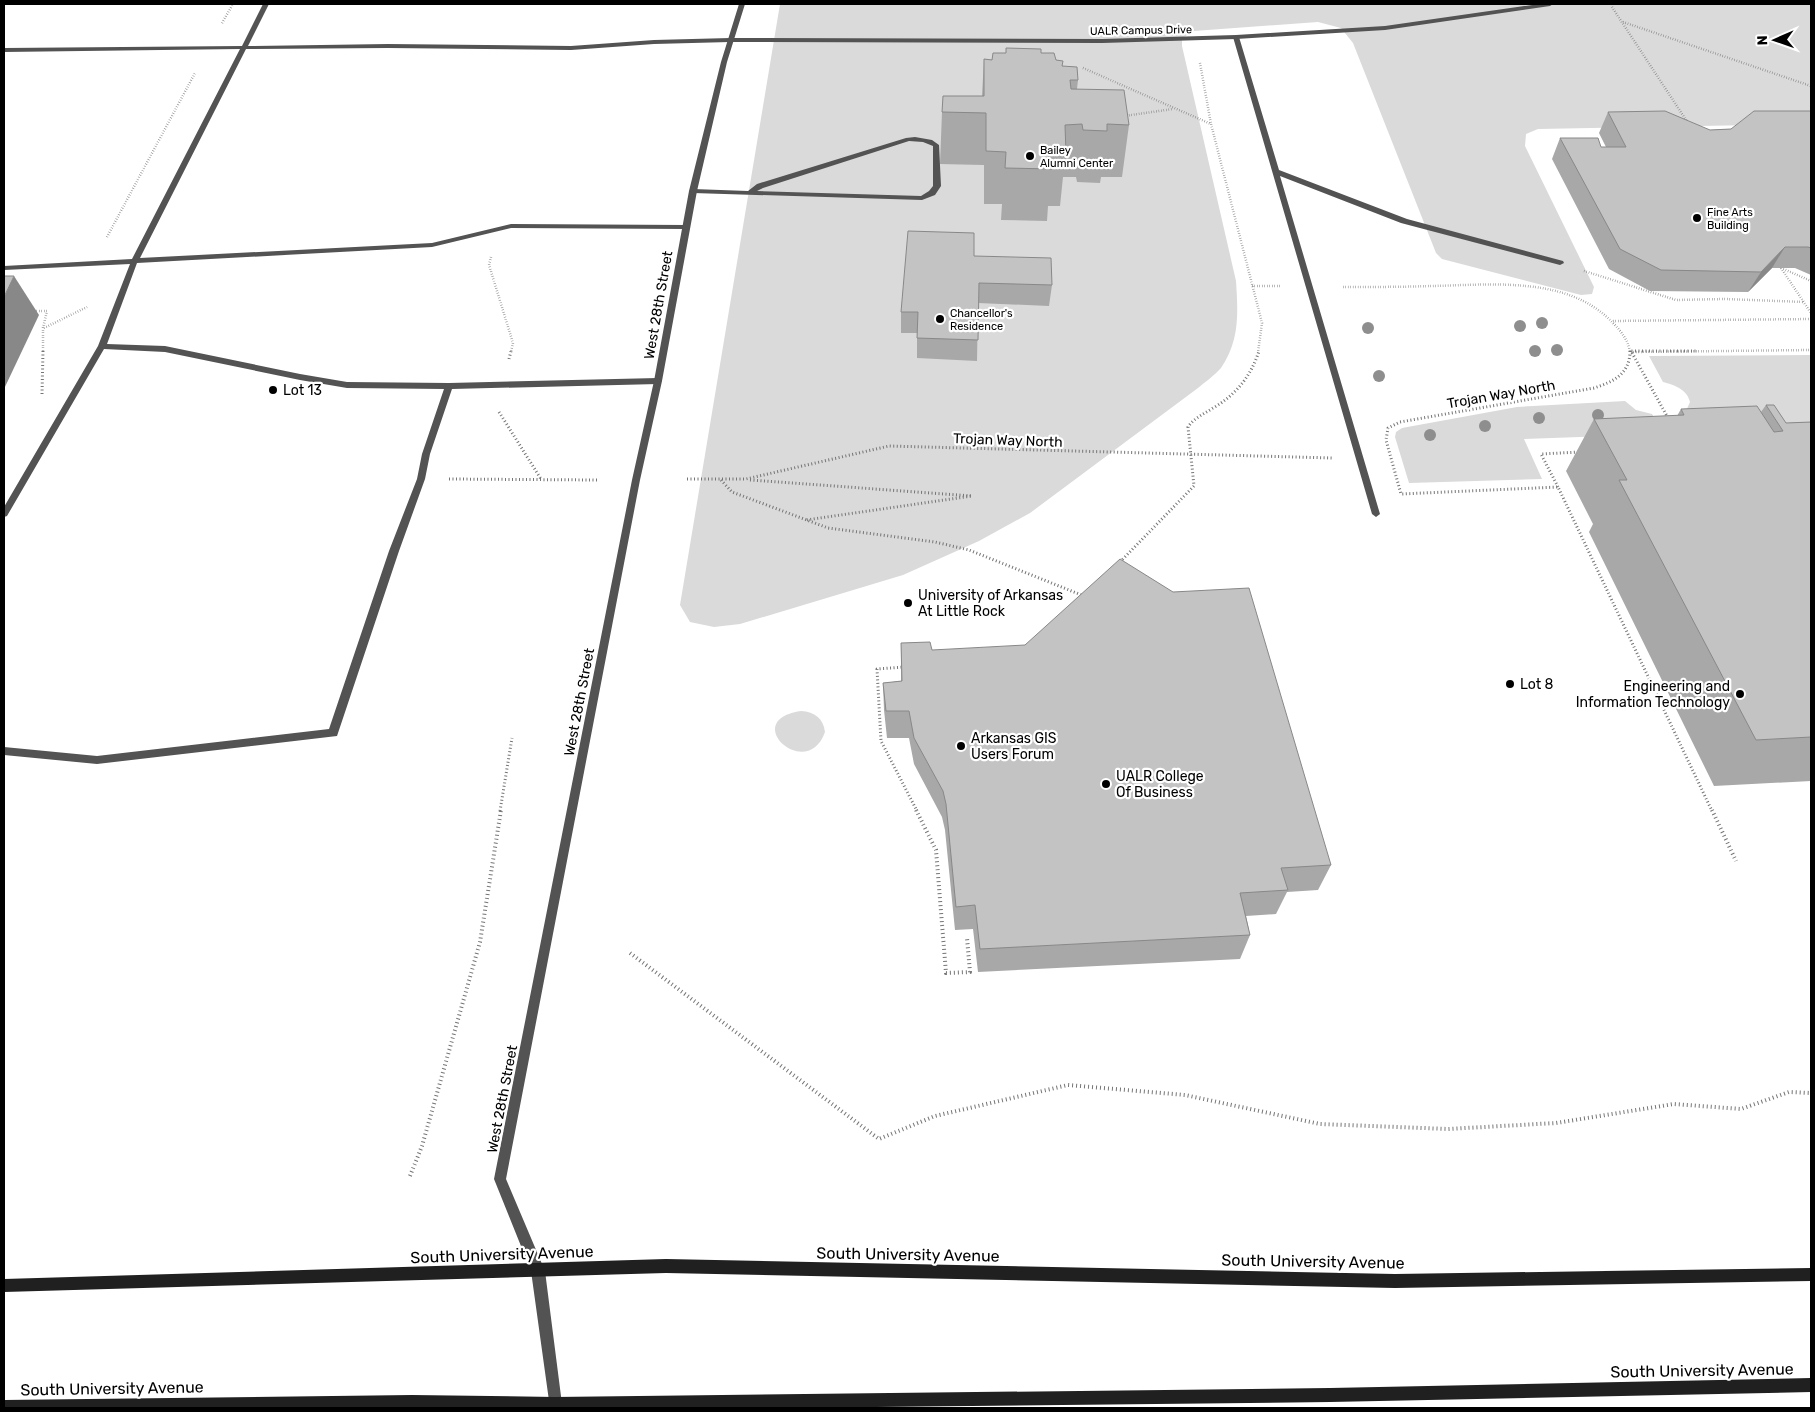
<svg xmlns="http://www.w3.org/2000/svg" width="1815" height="1412" font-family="Rubik,sans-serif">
	<rect width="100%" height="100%" fill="#fff"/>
	<g fill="#dadada">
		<path d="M780 4H1811V124L1538 129 1526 134 1525 146 1594 287 1592 294 1581 295 1442 259 1436 253 1353 43 1341 28 1318 22 1194 31 1182 38V46L1236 281C1238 313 1240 340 1221 368 1215 375 1205 382 1198 388L1030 513 979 541 903 575 740 624 714 627 690 622 680 605Z"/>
		<path d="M1811 355V472L1686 411 1690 402C1687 389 1674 385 1663 382L1649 356Z"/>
		<polygon points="1625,401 1636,410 1652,414 1664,434 1524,439 1542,479 1409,483 1395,437 1396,432 1402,428 1517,407"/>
		<path d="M801 711C815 712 823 718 825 732 807 783 738 720 801 711Z"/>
	</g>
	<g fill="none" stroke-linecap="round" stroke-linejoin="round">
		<g stroke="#757575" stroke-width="2.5" stroke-dasharray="0.5 2" stroke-linecap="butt">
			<polyline points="1612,7 1688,123"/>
			<polyline points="1623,22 1811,86"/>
			<polyline points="222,23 233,4"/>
			<polyline points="1200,63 1211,124"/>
			<polyline points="1083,68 1211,124 1262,323 1258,352"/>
			<polyline points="1124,116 1173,109"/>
			<polyline points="107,237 195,73"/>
			<polyline points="491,257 489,265 513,343 511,352"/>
			<polyline points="1781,268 1811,313"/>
			<polyline points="1781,268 1811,281"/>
			<polyline points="1584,271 1676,300 1725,299 1804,302"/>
			<polyline points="1252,286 1282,286"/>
			<path d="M1343 287C1372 287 1402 287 1431 286 1491 285 1568 275 1613 323 1621 331 1628 340 1630 352"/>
			<polyline points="34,311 47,311 43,328 43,352"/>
			<polyline points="1613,321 1811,319"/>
			<polyline points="44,328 87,307"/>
			<polyline points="1631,352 1811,350"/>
		</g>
		<g stroke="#757575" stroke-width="3" stroke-dasharray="1 2.5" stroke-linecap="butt">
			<path d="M1630 351C1630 374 1613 382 1594 388L1400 422 1388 428 1386 440 1401 494 1558 487 1712 811"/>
			<polyline points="509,359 511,351"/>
			<polyline points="42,394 43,351"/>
			<polyline points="499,412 541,479"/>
			<polyline points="1668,418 1631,351 1697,351"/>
			<polyline points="449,479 597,480"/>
			<polyline points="687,479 746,479 889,446 1332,458"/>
			<polyline points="721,480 732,492 828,528 935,542 969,550 1084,596"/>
			<polyline points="750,480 972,496 806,520"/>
			<polyline points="1558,487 1541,454 1579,452"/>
			<path d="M1120 562 1194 486 1188 427C1194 418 1204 414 1213 408 1236 395 1251 376 1259 351"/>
			<polyline points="905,667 877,669 881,741 917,811"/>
			<polyline points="500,811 512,738"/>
		</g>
		<g stroke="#757575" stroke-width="4" stroke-dasharray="1 3" stroke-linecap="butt">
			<polyline points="916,810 936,850 946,973 970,972 967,938"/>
			<polyline points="1712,810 1736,861"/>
			<polyline points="630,953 879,1139 935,1116 1068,1085 1185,1095 1320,1124 1448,1129 1556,1123 1674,1104 1741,1109 1789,1092 1811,1093"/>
			<polyline points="410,1176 422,1146 480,942 501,810"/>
		</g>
		<g fill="#535353" fill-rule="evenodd">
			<polygon points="263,4 269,4 248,46 388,44 571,46 654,40 730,38 733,40 730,42 654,44 571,50 388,48 246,49 140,258 432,243 511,224 686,225 690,227 686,229 511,228 432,247 137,263 107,344 165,346 300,374 347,382 449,383 658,378 662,381 658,384 452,389 430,454 425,479 399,551 337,736 97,764 4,755 4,747 97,756 329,729 389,551 417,479 422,454 444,389 347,388 300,380 165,352 104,349 7,516 4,517 4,507 98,346 130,264 4,270 4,266 132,259 240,49 4,52 4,48 242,46"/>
			<polygon points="1234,36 1239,37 1279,170 1407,219 1563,261 1564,263 1560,265 1401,223 1280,176 1380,514 1376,517 1372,514 1233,37"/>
			<path d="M915 137 932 140 939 145 941 186 935 195 922 200 693 193 689 191 693 189 748 191 757 184 906 138ZM909 141 923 142 933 146V186L929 191 921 196 757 191 763 188Z"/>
		</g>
		<polygon fill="#535353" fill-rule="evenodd" points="1539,4 1553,4 1550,6 1385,30 1236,39 1102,43 730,42 727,40 730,38 1102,39 1236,35 1385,26"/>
		<polygon fill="#535353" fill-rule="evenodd" points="739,4 745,4 727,62 697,191 662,381 640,480 506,1179 545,1271 562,1404 560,1408 550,1408 531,1271 494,1179 632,480 654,381 689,191 721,62"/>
		<g fill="#202020" fill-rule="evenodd">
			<polygon points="666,1259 1395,1274 1811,1268 1811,1281 1395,1288 666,1273 4,1292 4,1279"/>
			<polygon points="1811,1378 1811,1392 1330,1402 782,1408 4,1408 4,1400 412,1395 555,1397 1330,1388"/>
		</g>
	</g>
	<g fill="#8e8e8e">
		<circle cx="1542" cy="323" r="6"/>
		<circle cx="1520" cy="326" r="6"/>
		<circle cx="1368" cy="328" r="6"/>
		<circle cx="1557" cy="350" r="6"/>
		<circle cx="1535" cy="351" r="6"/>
		<circle cx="1379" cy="376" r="6"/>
		<circle cx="1598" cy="415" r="6"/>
		<circle cx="1539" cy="418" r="6"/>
		<circle cx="1485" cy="426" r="6"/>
		<circle cx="1430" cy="435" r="6"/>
	</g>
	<g fill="#a8a8a8">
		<polygon points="1006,48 1041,53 1056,60 1078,80 1077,89 1129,125 1122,177 1101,177 1100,183 1077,182 1076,177 1063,177 1060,206 1048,206 1047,221 1001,220 1002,204 984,204 984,165 940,164 942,112 982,96 984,59 992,60 1006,53"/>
		<polygon points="1811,111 1811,275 1795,268 1772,268 1748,292 1650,291 1609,269 1552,159 1560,138 1601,147 1606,147 1599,133 1608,112 1710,130 1731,129"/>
		<polygon points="974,256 1052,285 1049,306 978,303 977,361 917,358 917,333 901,333 901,312"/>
		<polygon points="1766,405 1786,423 1811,422 1811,781 1714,786 1589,532 1593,524 1566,471 1594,419 1677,416 1681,409 1761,412"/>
		<polygon points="901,643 932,650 1331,865 1318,890 1287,892 1276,914 1246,916 1250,935 1240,959 978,972 973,929 955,930 945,830 942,817 914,764 909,738 887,738 884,710 883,683 901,681"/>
	</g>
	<g fill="#888">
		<polygon points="1785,247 1772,268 1748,292 1761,272"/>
		<polygon points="14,276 39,315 4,389 4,297"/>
	</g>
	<g fill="#c3c3c3" stroke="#888">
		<polygon points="1006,48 1041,49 1041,53 1054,53 1056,60 1063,61 1062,66 1077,67 1078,80 1070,80 1071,89 1124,90 1129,125 1107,124 1107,131 1083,130 1082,124 1065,125 1066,154 1048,154 1052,169 1005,168 1006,152 986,151 986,113 942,112 943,96 984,96 984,59 992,60 993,53 1006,53"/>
		<polygon points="1665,111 1710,130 1731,129 1754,111 1811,111 1811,248 1808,247 1785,247 1761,272 1661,270 1620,249 1560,138 1598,138 1601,147 1626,147 1608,112"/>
		<polygon points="908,231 974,233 974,256 1051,258 1052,285 979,283 978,340 917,338 918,312 901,312"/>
		<polygon points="4,276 14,276 4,297"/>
		<polygon points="1766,405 1774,405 1786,423 1811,422 1811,737 1756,740 1619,480 1627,480 1594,419 1684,415 1681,409 1757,406 1774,432 1783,431"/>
		<polygon points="1120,559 1173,592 1249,588 1331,865 1281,868 1288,890 1240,893 1250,935 980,949 975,905 956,907 946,804 943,791 914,738 909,711 886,711 883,683 902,681 901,643 930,642 932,650 1025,645"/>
	</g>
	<g fill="#000" stroke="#fff" stroke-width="2">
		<circle cx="1030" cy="156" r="5"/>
		<circle cx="1697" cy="218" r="5"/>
		<circle cx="940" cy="319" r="5"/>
		<circle cx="273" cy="390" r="5"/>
		<circle cx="908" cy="603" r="5"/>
		<circle cx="1510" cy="684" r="5"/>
		<circle cx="1740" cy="694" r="5"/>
		<circle cx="961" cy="746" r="5"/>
		<circle cx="1106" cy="784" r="5"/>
	</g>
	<g text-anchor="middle" stroke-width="4.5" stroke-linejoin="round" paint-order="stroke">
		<g font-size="11" fill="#000" stroke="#fff">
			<text transform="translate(1141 30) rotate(-1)" y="4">UALR Campus Drive</text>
		</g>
		<g font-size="11" fill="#000" stroke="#fff" text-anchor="start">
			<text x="1040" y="154">Bailey<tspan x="1040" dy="13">Alumni Center</tspan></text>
			<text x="1707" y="216">Fine Arts<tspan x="1707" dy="13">Building</tspan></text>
			<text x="950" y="317">Chancellor's<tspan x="950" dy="13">Residence</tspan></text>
		</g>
		<g font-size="14" fill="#000" stroke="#fff">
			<text transform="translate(658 305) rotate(-80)" y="5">West 28th Street</text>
			<text transform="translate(1501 394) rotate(-10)" y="5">Trojan Way North</text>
			<text transform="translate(1008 440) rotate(2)" y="5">Trojan Way North</text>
			<text transform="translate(579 702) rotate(-79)" y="5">West 28th Street</text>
			<text transform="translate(502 1099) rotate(-79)" y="5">West 28th Street</text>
		</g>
		<g font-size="14" fill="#000" stroke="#fff" text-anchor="start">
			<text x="283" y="395">Lot 13</text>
			<text x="918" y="600">University of Arkansas<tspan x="918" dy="16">At Little Rock</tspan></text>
			<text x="1520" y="689">Lot 8</text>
			<text x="1730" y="691" text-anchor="end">Engineering and<tspan x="1730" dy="16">Information Technology</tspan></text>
			<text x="971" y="743">Arkansas GIS<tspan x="971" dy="16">Users Forum</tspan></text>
			<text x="1116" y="781">UALR College<tspan x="1116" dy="16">Of Business</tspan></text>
		</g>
		<g font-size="16" fill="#000" stroke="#fff">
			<text transform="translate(502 1254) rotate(-2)" y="6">South University Avenue</text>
			<text transform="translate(908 1254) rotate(1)" y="6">South University Avenue</text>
			<text transform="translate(1313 1261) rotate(1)" y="6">South University Avenue</text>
			<text transform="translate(1702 1370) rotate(-1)" y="6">South University Avenue</text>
			<text transform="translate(112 1388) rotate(-1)" y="6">South University Avenue</text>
		</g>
	</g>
	<rect width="1815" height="1412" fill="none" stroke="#000000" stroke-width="10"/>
	<g transform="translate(1775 40) rotate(268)" stroke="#ffffff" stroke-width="4" paint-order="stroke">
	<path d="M0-4L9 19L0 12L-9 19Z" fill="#000000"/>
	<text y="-8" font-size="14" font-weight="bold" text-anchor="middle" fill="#000000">N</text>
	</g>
</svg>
